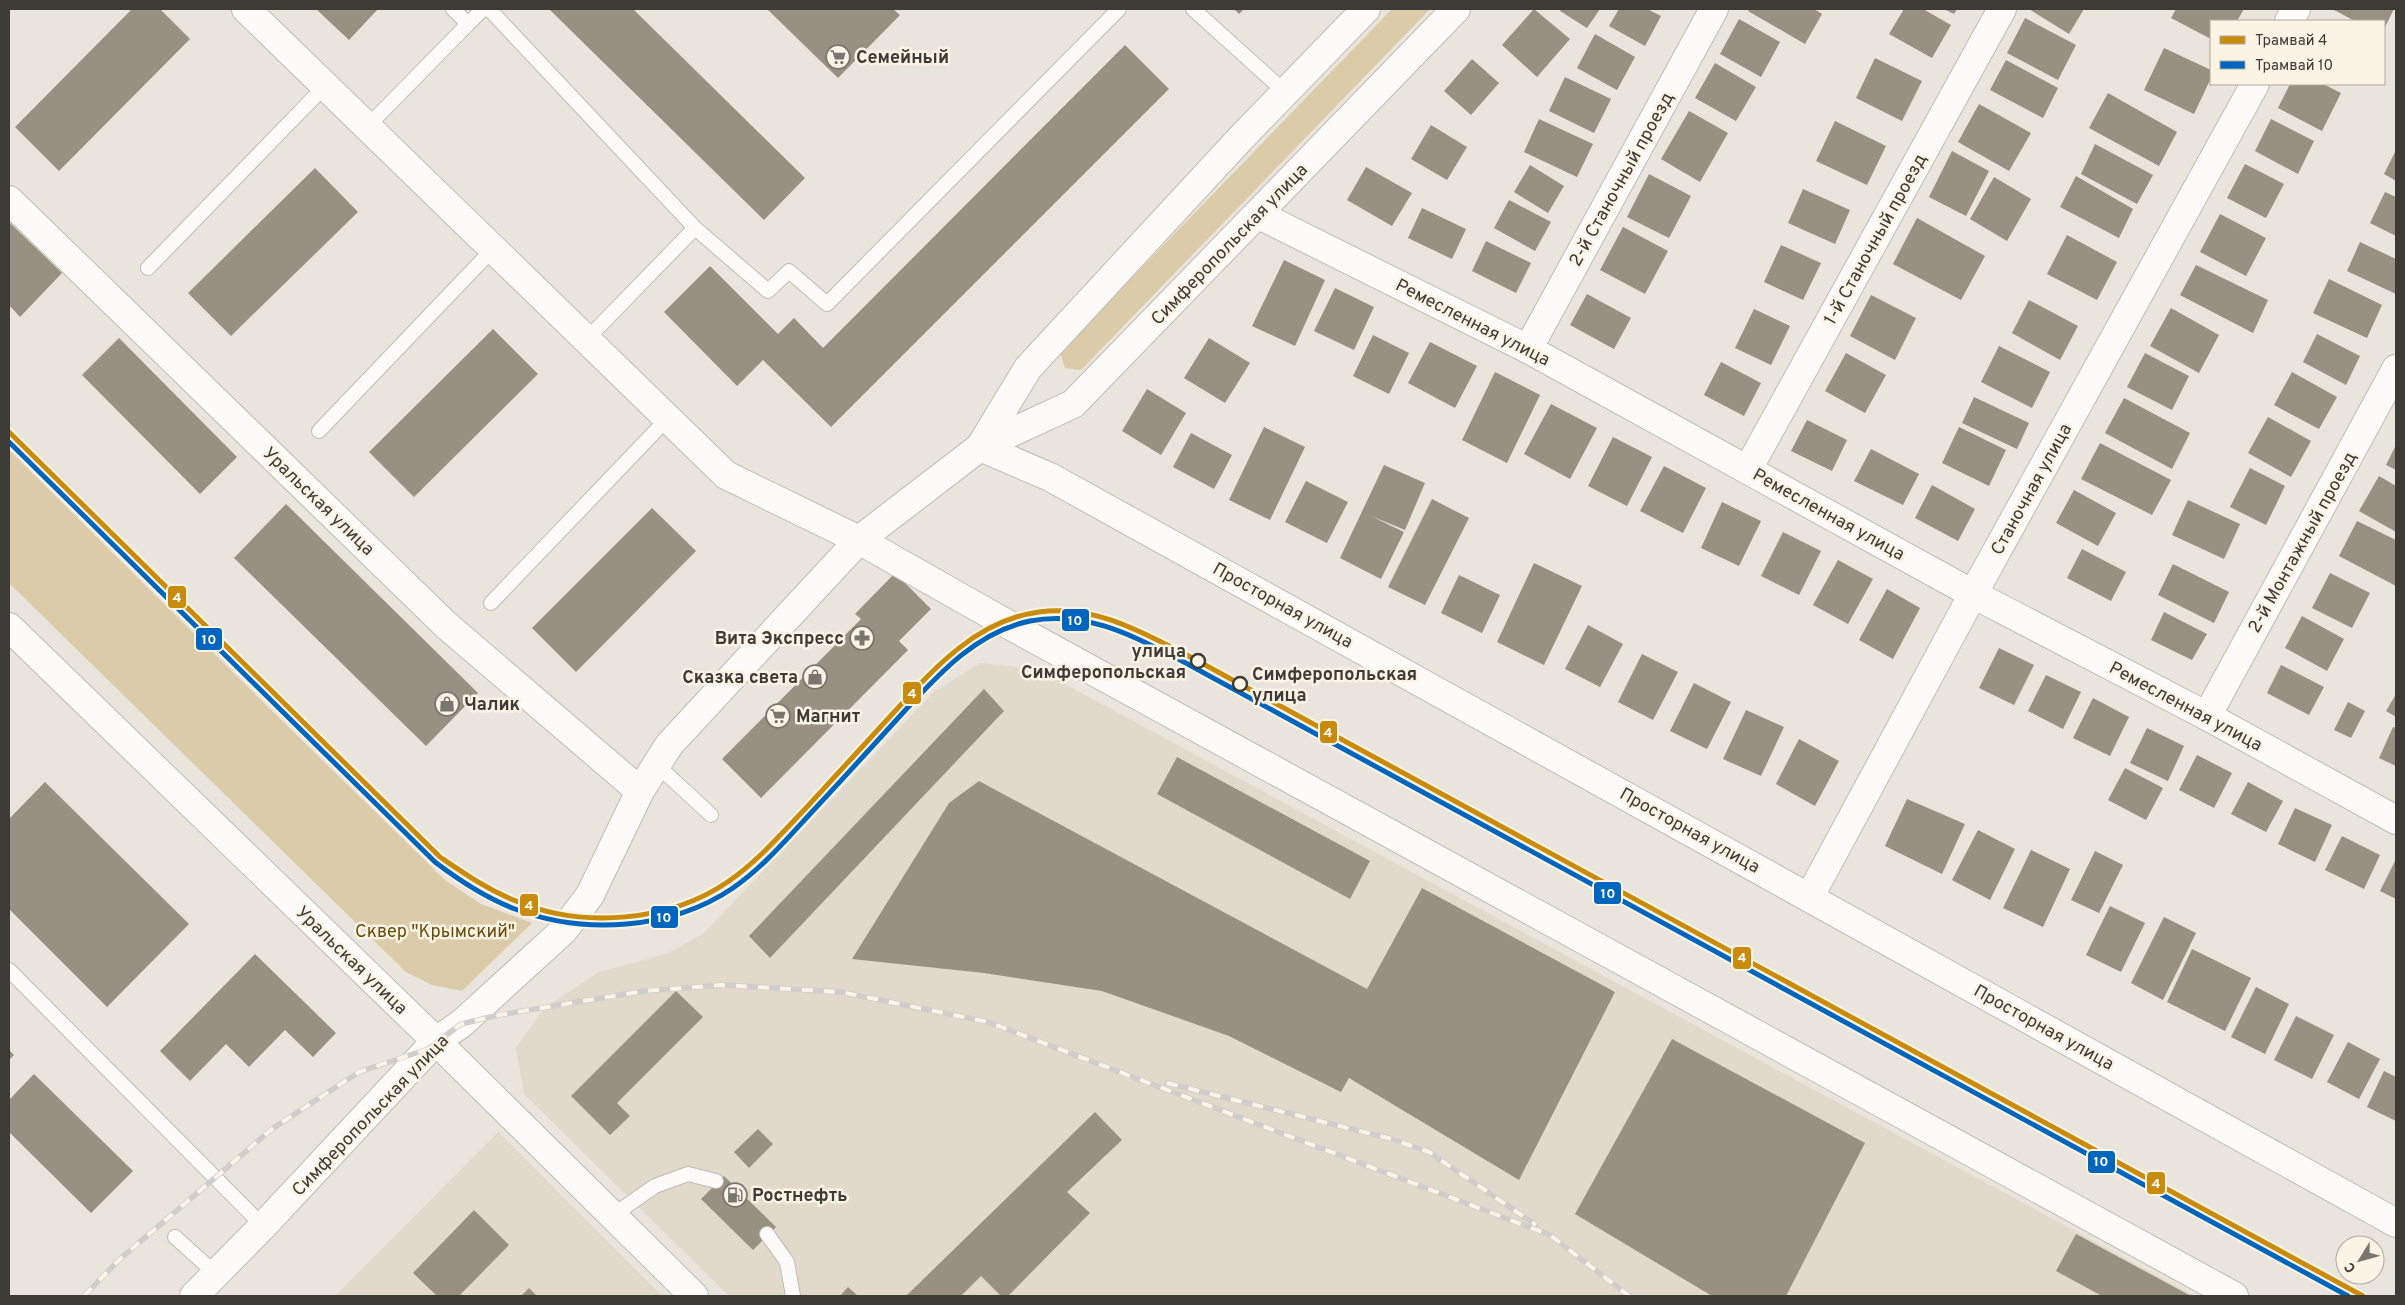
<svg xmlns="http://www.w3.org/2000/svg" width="2405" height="1305" font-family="Overpass,sans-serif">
	<rect width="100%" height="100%" fill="#e9e5dd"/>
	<g fill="#e1dacb">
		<polygon points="980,663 1037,669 2195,1296 729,1296 524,1094 516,1048 544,1008 599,972 666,954 703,934 935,691"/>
		<polygon points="498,1132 662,1296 335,1296"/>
	</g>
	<g fill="#dbcba9">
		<polygon points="1392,9 1430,9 1081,370 1065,368 1060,352"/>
		<polygon points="9,450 268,707 445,880 481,904 532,923 462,991 432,985 406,972 9,583"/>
	</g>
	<g fill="#989080">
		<polygon points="132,9 160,9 190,39 59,171 15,127"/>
		<polygon points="316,9 378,9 349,40"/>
		<polygon points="549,9 633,9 805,178 764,220"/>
		<polygon points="767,9 893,9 900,15 838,78"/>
		<polygon points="1234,9 1244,9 1239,14"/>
		<polygon points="1534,9 1570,39 1537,77 1502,45"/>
		<polygon points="1561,9 1600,9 1587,28 1560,11"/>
		<polygon points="1619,9 1647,9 1661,16 1645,46 1609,26"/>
		<polygon points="1750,9 1814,9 1822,14 1805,44 1748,11"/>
		<polygon points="1904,9 1923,9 1951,25 1932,58 1889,34"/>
		<polygon points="1944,9 1957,9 1954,14"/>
		<polygon points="2029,9 2084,9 2069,34"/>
		<polygon points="2176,9 2244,9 2237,21 2211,21 2211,39 2171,18"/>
		<polygon points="2335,9 2394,9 2384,29 2384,21 2355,21 2334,10"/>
		<polygon points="2025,18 2076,45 2058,80 2007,53"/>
		<polygon points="1739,19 1780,42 1761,77 1720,54"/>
		<polygon points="1595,34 1635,57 1617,90 1577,68"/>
		<polygon points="1125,45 1169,89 831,427 763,360 737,386 664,312 710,266 778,334 794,318 823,348"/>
		<polygon points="2164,48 2211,70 2211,78 2194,114 2144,90"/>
		<polygon points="1875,58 1922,81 1902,121 1856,98"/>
		<polygon points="1472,59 1499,83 1471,115 1444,91"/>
		<polygon points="2006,60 2058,88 2043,118 1990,90"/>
		<polygon points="1715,63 1756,87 1736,121 1695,98"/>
		<polygon points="1565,77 1611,99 1594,133 1549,111"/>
		<polygon points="2290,84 2323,84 2341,93 2322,131 2278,108"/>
		<polygon points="2108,93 2177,132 2159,166 2089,128"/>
		<polygon points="1979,104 2031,133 2009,171 1958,142"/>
		<polygon points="1689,111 1728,133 1700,182 1661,159"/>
		<polygon points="1539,119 1593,144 1577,177 1524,152"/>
		<polygon points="2271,119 2314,141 2298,174 2255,151"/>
		<polygon points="1835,121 1886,146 1867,185 1816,161"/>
		<polygon points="1431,125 1467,147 1447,180 1411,159"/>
		<polygon points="2095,144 2153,175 2137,204 2081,174"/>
		<polygon points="2396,150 2396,181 2384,174"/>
		<polygon points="1952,151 1989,171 1966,216 1929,197"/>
		<polygon points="2245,164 2284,184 2266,218 2227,198"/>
		<polygon points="1530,165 1564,186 1548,213 1514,192"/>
		<polygon points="1366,167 1412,193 1392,226 1347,200"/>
		<polygon points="315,168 358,212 231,336 188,293"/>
		<polygon points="1649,174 1691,196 1669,238 1627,217"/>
		<polygon points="2076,176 2133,209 2119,238 2060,207"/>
		<polygon points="1994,177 2031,199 2007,241 1970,219"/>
		<polygon points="1803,189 1850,210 1835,244 1788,223"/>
		<polygon points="2385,192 2396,197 2396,236 2370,223"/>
		<polygon points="1509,200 1551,222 1535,251 1494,228"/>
		<polygon points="1422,208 1466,229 1452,259 1408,238"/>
		<polygon points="2220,214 2266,238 2246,276 2200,252"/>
		<polygon points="1917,218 1985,256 1961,300 1893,264"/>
		<polygon points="9,222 62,273 20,317 9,305"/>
		<polygon points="1623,227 1668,251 1645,294 1600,270"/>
		<polygon points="2067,235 2117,262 2097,300 2047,274"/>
		<polygon points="1486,241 1531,263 1516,293 1472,271"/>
		<polygon points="2360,242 2396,259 2396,294 2347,271"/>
		<polygon points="1781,245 1821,263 1803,300 1764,282"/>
		<polygon points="1284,260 1325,280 1295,346 1252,326"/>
		<polygon points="2196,265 2268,300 2253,333 2180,295"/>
		<polygon points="2329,279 2382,305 2367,338 2313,313"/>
		<polygon points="1335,288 1374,307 1354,350 1314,331"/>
		<polygon points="1587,294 1631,318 1614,349 1570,325"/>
		<polygon points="1871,295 1916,318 1895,360 1850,336"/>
		<polygon points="2029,300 2078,326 2060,360 2012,333"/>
		<polygon points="2171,308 2219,335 2199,373 2150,346"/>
		<polygon points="1754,309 1790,326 1771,365 1735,348"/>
		<polygon points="493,329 538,374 414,497 369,452"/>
		<polygon points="2317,334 2360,356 2346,385 2303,362"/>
		<polygon points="1373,335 1409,353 1389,394 1353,376"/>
		<polygon points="119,338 237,457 200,494 82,375"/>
		<polygon points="1209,338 1250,363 1225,403 1184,378"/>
		<polygon points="1430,342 1477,366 1455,408 1408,383"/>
		<polygon points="1999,346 2050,372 2032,408 1981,382"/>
		<polygon points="1846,353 1886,375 1865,413 1825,391"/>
		<polygon points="2145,353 2189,376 2172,410 2127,387"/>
		<polygon points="1721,362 1761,383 1744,416 1704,395"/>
		<polygon points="1495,372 1540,395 1507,463 1462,440"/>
		<polygon points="2292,372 2337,397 2319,429 2274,405"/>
		<polygon points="1147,389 1186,413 1161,455 1122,431"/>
		<polygon points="1974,397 2029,423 2017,449 1962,423"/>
		<polygon points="2124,398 2190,433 2172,469 2105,433"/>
		<polygon points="1551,404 1597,428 1570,479 1524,454"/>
		<polygon points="2268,417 2311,441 2291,477 2248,453"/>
		<polygon points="1807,420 1847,440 1832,471 1791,451"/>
		<polygon points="1264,427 1305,447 1270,520 1229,500"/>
		<polygon points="1959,427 2006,450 1989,486 1942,463"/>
		<polygon points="1191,433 1232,455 1214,489 1173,467"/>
		<polygon points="1613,437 1652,457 1627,506 1588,486"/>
		<polygon points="2100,443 2171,480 2152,515 2081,479"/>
		<polygon points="2396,445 2396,470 2386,465"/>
		<polygon points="1871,449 1919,474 1903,505 1854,481"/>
		<polygon points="1384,465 1425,483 1405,530 1371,516 1404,532 1381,579 1340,558"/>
		<polygon points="1664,466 1706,488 1683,533 1640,511"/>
		<polygon points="2250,468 2285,486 2266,525 2230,507"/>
		<polygon points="2379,476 2396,486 2396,532 2359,511"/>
		<polygon points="1306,481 1348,502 1327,543 1285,522"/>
		<polygon points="1932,485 1975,509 1958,541 1915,518"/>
		<polygon points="2074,490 2116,513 2098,546 2056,523"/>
		<polygon points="1432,499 1469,518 1425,605 1388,587"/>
		<polygon points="2188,500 2240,524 2224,559 2172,535"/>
		<polygon points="1722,502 1761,521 1739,566 1701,548"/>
		<polygon points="286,504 478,693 426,746 234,558"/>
		<polygon points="652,508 696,551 576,672 532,628"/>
		<polygon points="2357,521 2396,540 2396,586 2339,556"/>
		<polygon points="1783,532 1821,551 1799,595 1761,576"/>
		<polygon points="2082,549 2126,572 2111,601 2067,578"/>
		<polygon points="1838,560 1873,579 1848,624 1813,605"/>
		<polygon points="1534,563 1582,586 1544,665 1497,642"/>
		<polygon points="2173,564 2229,592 2214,623 2158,595"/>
		<polygon points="895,573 931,609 899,641 908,650 761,798 722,759 861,619 855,614"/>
		<polygon points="2330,573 2370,593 2352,628 2312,608"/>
		<polygon points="1459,575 1500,595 1482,633 1441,613"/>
		<polygon points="1887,589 1920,608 1893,659 1859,640"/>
		<polygon points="2164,612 2207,634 2192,660 2151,640"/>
		<polygon points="2302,616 2344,639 2327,671 2285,648"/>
		<polygon points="1588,625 1623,644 1600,687 1565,669"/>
		<polygon points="1999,648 2034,665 2014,705 1979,688"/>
		<polygon points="1642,654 1678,672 1653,720 1618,702"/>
		<polygon points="2281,665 2324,687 2309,715 2267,693"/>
		<polygon points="2046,675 2081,692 2063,729 2028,711"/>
		<polygon points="1694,683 1731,702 1707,749 1670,731"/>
		<polygon points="984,689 1004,711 770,958 749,936"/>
		<polygon points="2396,694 2396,717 2386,711"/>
		<polygon points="2093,698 2129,717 2110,756 2073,738"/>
		<polygon points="2348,702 2365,711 2351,738 2334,730"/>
		<polygon points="1746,710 1784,727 1761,776 1723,759"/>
		<polygon points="2393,727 2396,728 2396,766 2379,758"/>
		<polygon points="2147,728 2184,746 2168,781 2130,763"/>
		<polygon points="1799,739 1839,761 1815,806 1776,784"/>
		<polygon points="2197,755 2232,773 2214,808 2179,790"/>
		<polygon points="1177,757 1370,861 1350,899 1157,794"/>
		<polygon points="2125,768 2163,788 2146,820 2108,800"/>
		<polygon points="979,781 1367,989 1422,888 1615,992 1519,1180 1349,1078 1341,1092 1229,1036 1102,991 984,973 852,959 949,803"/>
		<polygon points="45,782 189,924 107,1007 9,909 9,819"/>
		<polygon points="2248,782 2283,801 2266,832 2231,814"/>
		<polygon points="1907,799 1965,824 1942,874 1885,846"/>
		<polygon points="2295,808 2332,825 2315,862 2278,844"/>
		<polygon points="1978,830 2015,849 1990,900 1952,880"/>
		<polygon points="2342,836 2380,855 2364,889 2325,870"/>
		<polygon points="2031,850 2070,869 2043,927 2003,908"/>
		<polygon points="2095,851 2123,865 2099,913 2071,900"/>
		<polygon points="2396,859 2396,899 2380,891"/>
		<polygon points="2110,906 2145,923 2121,972 2086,955"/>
		<polygon points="2164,917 2196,933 2163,1000 2131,983"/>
		<polygon points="2192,949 2251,978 2225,1031 2167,1002"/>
		<polygon points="255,954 336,1033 313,1057 285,1030 249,1067 226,1044 190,1081 160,1051"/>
		<polygon points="2256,987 2289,1004 2265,1054 2231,1037"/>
		<polygon points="676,991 703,1017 617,1103 630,1116 610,1135 571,1096"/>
		<polygon points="2296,1016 2334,1035 2312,1079 2274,1060"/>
		<polygon points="1672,1039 1865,1143 1786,1296 1712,1296 1575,1214"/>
		<polygon points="2348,1042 2380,1059 2359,1099 2327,1082"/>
		<polygon points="9,1050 14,1055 9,1060"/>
		<polygon points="2384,1071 2396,1077 2396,1121 2367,1107"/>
		<polygon points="34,1074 133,1171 91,1213 9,1132 9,1100"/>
		<polygon points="1095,1112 1122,1140 1067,1192 1090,1213 1008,1296 1001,1296 981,1276 961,1296 906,1296"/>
		<polygon points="758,1129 773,1144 749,1168 734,1152"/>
		<polygon points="724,1176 776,1227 753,1250 701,1199"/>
		<polygon points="474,1210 509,1245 459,1296 437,1296 413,1273"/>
		<polygon points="2076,1234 2191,1296 2102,1296 2056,1271"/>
		<polygon points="848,1287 858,1296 840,1296"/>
		<polygon points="529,1288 537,1296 521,1296"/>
	</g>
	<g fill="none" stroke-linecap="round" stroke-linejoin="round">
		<g stroke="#bfbcb5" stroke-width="16">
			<g id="lane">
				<polyline points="489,9 695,228"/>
				<polyline points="1193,9 1285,92"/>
				<polyline points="468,24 483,9"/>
				<polyline points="367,127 468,24 453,9"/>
				<polyline points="148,268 325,86"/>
				<polyline points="586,340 695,228 768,291 789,271 827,304 1119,9"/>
				<polyline points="319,431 493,249"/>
				<polyline points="491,603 668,418"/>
				<polyline points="657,765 711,815"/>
				<polyline points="9,970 263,1226"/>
				<polyline points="612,1216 655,1186 688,1174 716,1181"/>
				<polyline points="767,1234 787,1262 793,1296"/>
				<polyline points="175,1237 216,1274"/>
			</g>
		</g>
		<g stroke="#bfbcb5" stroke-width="30">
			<g id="street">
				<polyline points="246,9 726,475 859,540"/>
				<polyline points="2289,21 2296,9"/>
				<polyline points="1259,215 1528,349 1973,594 2207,716 2396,820"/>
				<polyline points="1528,349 1714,9"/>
				<polyline points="1748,469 2002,9"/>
				<polyline points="2207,716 2396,369"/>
				<polyline points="1810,896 1973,594 2255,84"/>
			</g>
		</g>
		<g stroke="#bfbcb5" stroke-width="30">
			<g id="secondary">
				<polyline points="9,200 446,625 640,791"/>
				<polyline points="980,447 1050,477 2396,1223"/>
				<polyline points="980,447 1028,368 1240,139 1366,9"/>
				<polyline points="859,540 1002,621 2234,1296"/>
				<polyline points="9,627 436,1041 694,1296"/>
				<polyline points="194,1296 263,1226 436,1041 461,1024 563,931 590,895 640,791 669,745 859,540 980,447 1073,404 1456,9"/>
			</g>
		</g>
		<use href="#lane" stroke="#fcfbfa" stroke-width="14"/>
		<use href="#street" stroke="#fcfbfa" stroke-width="28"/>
		<use href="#secondary" stroke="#fcfbfa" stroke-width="28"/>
		<g stroke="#cfcecc" stroke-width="5.5">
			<g id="rail">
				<polyline points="1167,1083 1392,1139 1429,1152 1536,1225"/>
				<polyline points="84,1296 120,1259 272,1129 359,1072 428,1049 461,1024 499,1015 644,991 722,985 841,992 988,1022 1550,1235 1629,1296"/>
			</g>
		</g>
		<use href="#rail" stroke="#fbf4e5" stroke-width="4" stroke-dasharray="11" stroke-linecap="butt"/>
		<g stroke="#fbf4e5" stroke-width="9">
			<path id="tram-1" d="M9 432 440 857C465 874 488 890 516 901 582 929 670 922 729 881 758 861 781 834 806 808 836 775 866 743 896 710 935 667 978 620 1039 612 1094 605 1138 630 1185 654L2363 1296"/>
		</g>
		<g stroke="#fbf4e5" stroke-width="9">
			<path id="tram-2" d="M9 442 435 862C460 881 486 898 515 909 584 935 671 930 733 888 762 868 786 840 810 814 840 782 870 749 900 716 936 677 975 632 1030 621 1087 610 1133 636 1182 661L2348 1296"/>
		</g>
		<use href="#tram-1" stroke="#c88b0d" stroke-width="5"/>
		<use href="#tram-2" stroke="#0065bd" stroke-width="5"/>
	</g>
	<defs>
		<g id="supermarket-ring" transform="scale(1.25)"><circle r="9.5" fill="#fbf4e5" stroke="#797670" stroke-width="1.5"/><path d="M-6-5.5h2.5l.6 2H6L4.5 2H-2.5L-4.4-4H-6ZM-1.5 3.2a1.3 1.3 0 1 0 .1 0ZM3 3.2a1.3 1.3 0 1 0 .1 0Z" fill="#797670"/></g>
		<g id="pharmacy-ring" transform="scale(1.25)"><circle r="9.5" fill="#fbf4e5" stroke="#797670" stroke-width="1.5"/><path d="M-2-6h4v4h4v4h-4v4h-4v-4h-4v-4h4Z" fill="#797670"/></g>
		<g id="shop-ring" transform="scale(1.25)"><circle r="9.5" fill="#fbf4e5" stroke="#797670" stroke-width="1.5"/><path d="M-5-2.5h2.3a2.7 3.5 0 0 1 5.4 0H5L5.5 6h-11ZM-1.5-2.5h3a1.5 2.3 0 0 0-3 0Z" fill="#797670"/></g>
		<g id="fuel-ring" transform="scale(1.25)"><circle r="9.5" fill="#fbf4e5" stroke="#797670" stroke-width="1.5"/><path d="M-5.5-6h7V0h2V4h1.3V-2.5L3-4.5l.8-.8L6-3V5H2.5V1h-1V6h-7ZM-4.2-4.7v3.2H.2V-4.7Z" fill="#797670"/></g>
	</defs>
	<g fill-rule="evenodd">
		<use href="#supermarket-ring" x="838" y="57"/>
		<use href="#pharmacy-ring" x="862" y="638"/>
		<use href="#shop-ring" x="815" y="677"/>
		<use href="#shop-ring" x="447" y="704"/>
		<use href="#supermarket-ring" x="778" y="716"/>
		<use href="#fuel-ring" x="735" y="1195"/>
	</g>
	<g fill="#fbf4e5" stroke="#3d3b35" stroke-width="2.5">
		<circle cx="1198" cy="661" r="7"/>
		<circle cx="1240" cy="684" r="7"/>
	</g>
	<g text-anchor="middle" stroke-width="5" stroke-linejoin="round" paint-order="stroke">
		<g font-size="18" font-weight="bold" fill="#3d3b35" stroke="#fbf4e5" text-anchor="start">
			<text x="856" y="63">Семейный</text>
			<text x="844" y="644" text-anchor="end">Вита Экспресс</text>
			<text x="798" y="683" text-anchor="end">Сказка света</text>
			<text x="464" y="710">Чалик</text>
			<text x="796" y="722">Магнит</text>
			<text x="752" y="1201">Ростнефть</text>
		</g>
		<g font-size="18" fill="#3d3b35" stroke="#fbf4e5">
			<text transform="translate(1621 179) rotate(-61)" y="6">2-й Станочный проезд</text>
			<text transform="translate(1875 239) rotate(-61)" y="6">1-й Станочный проезд</text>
			<text transform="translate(1229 244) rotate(-46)" y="6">Симферопольская улица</text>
			<text transform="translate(1473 322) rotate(27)" y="6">Ремесленная улица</text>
			<text transform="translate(2031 489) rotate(-61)" y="6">Станочная улица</text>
			<text transform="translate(319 501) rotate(44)" y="6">Уральская улица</text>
			<text transform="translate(1829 514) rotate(29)" y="6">Ремесленная улица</text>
			<text transform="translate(2302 542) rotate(-61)" y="6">2-й Монтажный проезд</text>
			<text transform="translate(1283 605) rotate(29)" y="6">Просторная улица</text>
			<text transform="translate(2186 706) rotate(28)" y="6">Ремесленная улица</text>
			<text transform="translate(1690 830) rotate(29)" y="6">Просторная улица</text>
			<text transform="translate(352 960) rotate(44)" y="6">Уральская улица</text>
			<text transform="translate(2044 1027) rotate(29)" y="6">Просторная улица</text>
			<text transform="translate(370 1115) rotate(-46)" y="6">Симферопольская улица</text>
		</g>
		<g font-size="18" font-weight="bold" fill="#3d3b35" stroke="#fbf4e5" text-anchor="end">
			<text x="1186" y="657">улица<tspan x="1186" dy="21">Симферопольская</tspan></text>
			<text x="1252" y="680" text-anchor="start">Симферопольская<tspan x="1252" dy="21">улица</tspan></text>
		</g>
		<g font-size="18" fill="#674e0e" stroke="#fbf4e5">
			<text x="435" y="937">Сквер "Крымский"</text>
		</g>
	</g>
	<g stroke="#fbf4e5" stroke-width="2">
		<rect x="167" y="585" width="20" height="24" rx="5" fill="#c88b0d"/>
		<rect x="1061" y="608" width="29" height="24" rx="5" fill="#0065bd"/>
		<rect x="195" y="627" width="28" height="24" rx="5" fill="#0065bd"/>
		<rect x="902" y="681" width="20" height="24" rx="5" fill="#c88b0d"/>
		<rect x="1319" y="720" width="19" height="24" rx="5" fill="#c88b0d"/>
		<rect x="1593" y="881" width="29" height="24" rx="5" fill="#0065bd"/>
		<rect x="519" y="893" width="20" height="24" rx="5" fill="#c88b0d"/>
		<rect x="650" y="905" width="29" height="24" rx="5" fill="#0065bd"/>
		<rect x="1732" y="946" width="20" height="24" rx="5" fill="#c88b0d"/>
		<rect x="2087" y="1150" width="29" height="24" rx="5" fill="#0065bd"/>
		<rect x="2146" y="1171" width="20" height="24" rx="5" fill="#c88b0d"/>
	</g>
	<g font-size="14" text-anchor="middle" font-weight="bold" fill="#fff">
		<text x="177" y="602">4</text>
		<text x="1075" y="625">10</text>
		<text x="209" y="644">10</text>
		<text x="912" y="698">4</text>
		<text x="1328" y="737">4</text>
		<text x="1608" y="898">10</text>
		<text x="529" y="910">4</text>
		<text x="664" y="922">10</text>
		<text x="1742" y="962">4</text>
		<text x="2101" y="1166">10</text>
		<text x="2156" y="1188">4</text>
	</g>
	<rect width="2405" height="1305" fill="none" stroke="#3d3b35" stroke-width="20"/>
	<rect x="2210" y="20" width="175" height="65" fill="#fbf4e5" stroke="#afaa9f"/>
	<rect x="2220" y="36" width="25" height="8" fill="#c88b0d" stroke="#afaa9f"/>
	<text x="2255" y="45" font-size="15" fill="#3d3b35">Трамвай 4</text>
	<rect x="2220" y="61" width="25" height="8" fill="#0065bd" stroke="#afaa9f"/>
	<text x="2255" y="70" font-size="15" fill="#3d3b35">Трамвай 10</text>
	<g transform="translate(2360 1260) rotate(233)"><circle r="24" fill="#fbf4e5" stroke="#afaa9f"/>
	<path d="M0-4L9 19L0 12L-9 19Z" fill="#797670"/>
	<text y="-8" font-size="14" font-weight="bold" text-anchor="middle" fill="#3d3b35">С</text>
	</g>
</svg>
